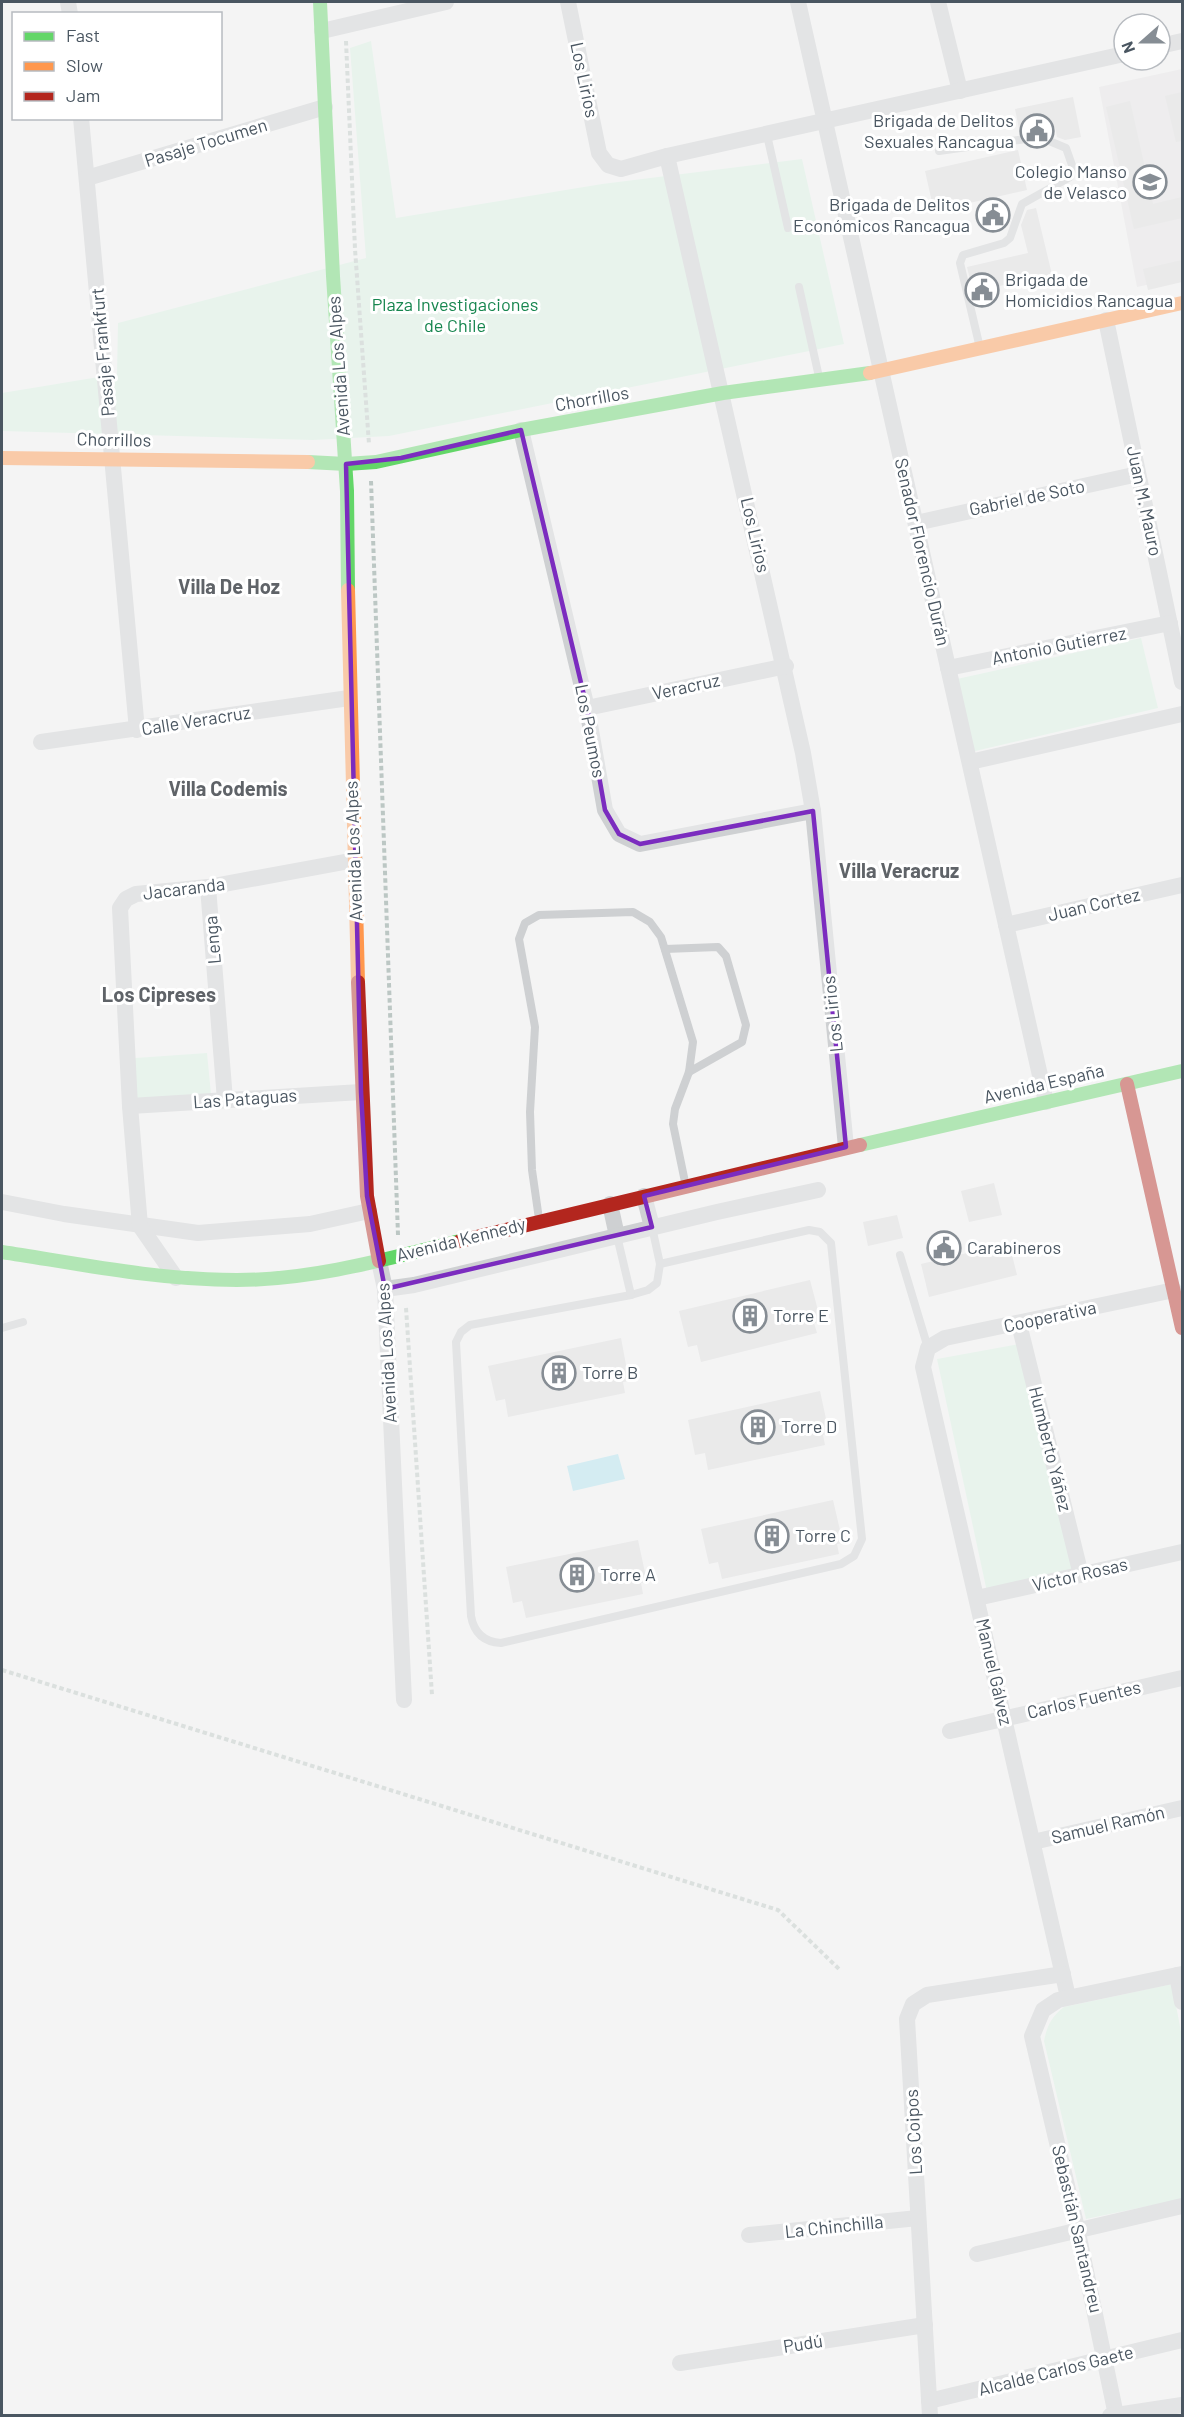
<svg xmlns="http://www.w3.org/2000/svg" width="1184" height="2417" font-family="Barlow,sans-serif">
	<rect width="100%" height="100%" fill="#f4f4f4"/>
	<polygon fill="#e6e5e6" points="1182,69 1182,277 1137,287 1099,87"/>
	<g fill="#d9f2e3">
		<polygon points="371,41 396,218 602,184 802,159 844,344 389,436 313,440 2,431 2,393 117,374 118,323 366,258 350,48"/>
		<polygon points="1141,638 1158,708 971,752 957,679"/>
		<polygon points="207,1053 211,1094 124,1100 121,1059"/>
		<polygon points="1025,1343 1078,1569 987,1592 937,1359"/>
		<path d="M1172 1984 1182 2037V2199L1086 2219 1044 2041C1047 2026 1051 2017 1064 2007Z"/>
	</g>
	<polygon fill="#aee2f0" points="618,1454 625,1479 573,1491 567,1466"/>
	<g fill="#ddddde">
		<polygon points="1182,92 1182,141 1176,142 1165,96"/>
		<polygon points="1073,97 1081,137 1065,140 1057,137 1055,127 1020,133 1015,109"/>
		<polygon points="1130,101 1153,204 1182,197 1182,218 1134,229 1106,107"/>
		<polygon points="1018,150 1027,190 934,211 925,171"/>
		<polygon points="1036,208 1054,283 1036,287 1034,278 973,292 967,267 1028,253 1021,225 1027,210"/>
		<polygon points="1182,260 1182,282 1148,290 1143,269"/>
		<polygon points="994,1183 1002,1215 969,1222 961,1191"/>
		<polygon points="897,1215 903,1238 868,1246 863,1222"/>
		<polygon points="1009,1243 1017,1275 929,1297 921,1264"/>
		<polygon points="810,1280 821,1322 814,1323 817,1333 701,1362 697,1345 688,1347 679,1311"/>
		<polygon points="621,1338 629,1381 623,1382 625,1393 508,1417 505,1399 496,1401 488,1366"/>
		<polygon points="820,1391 829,1433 823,1435 825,1445 708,1470 705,1453 695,1455 688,1420"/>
		<polygon points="833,1500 843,1543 837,1544 839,1554 722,1579 718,1562 709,1564 701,1529"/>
		<polygon points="638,1540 647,1582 641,1583 643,1594 526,1618 522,1601 513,1603 506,1567"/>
	</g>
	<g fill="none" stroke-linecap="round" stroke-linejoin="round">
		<g stroke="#bcc7c4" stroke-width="4" stroke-dasharray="4.5 3" stroke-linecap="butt">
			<polyline points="346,41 355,249 369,444"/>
			<polyline points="371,481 398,1235"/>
			<polyline points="406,1308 432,1695"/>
			<polyline points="2,1670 778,1910 840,1970"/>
		</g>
		<g stroke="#ced0d2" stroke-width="8">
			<polyline points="767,135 788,228"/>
			<polyline points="939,151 1033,138 1042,138 1066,148 1073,168 1070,177 1022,204 1010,238 1004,243 963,255 960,263 980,348"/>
			<polyline points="799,287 819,377"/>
			<polyline points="665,949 718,947 726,956 746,1025 742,1042 689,1072"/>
			<polyline points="539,1219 532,1170 530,1112 535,1027 519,939 525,923 539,915 633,912 650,922 661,937 693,1042 689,1072 675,1109 673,1124 685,1182"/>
			<path d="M652 1227 660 1264 657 1283 648 1290 631 1295 470 1325 461 1332 456 1342 471 1616C474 1633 484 1642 501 1643L841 1564 854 1556 862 1539 831 1243 820 1232 809 1230 660 1264"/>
			<polyline points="617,1236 631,1295"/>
			<polyline points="900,1255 928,1348"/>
			<polyline points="2,1328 23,1322"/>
		</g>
		<g stroke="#ced0d2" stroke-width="16">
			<polyline points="68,2 70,14"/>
			<polyline points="568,2 599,153 608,165 621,169 667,156 803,753 813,811 846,1147"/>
			<polyline points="798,2 1046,1102"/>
			<polyline points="938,2 960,91"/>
			<polyline points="322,31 446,2"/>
			<polyline points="1160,46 1182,41"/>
			<polyline points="81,118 137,730"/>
			<polyline points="667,156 1124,54"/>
			<polyline points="87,178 325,107"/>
			<polyline points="1106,320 1182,682"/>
			<polyline points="521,430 587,708 605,810 619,834 640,844 813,811"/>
			<polyline points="916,523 1138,474"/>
			<polyline points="948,668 1170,623"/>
			<polyline points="587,708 786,666"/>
			<polyline points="41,742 349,698"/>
			<polyline points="970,762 1182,714"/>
			<polyline points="208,887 225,1100"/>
			<polyline points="1006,925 1182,885"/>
			<polyline points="130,1106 361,1092"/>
			<polyline points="644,1196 652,1227"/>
			<polyline points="2,1202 64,1214 198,1233 310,1224 369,1211"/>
			<polyline points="610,1204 617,1236"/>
			<polyline points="379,1261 385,1289 404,1700"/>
			<polyline points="176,1278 140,1226 130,1106 120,908 126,899 136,894 208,887 355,860"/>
			<polyline points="385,1289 414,1285 717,1212 818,1190"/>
			<polyline points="1019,1324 1081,1575"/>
			<polyline points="977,1598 1182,1552"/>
			<polyline points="950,1731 1182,1678"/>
			<polyline points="1033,1842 1182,1808"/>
			<polyline points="1177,1975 1182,2002"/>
			<polyline points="1068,1997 923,1367 928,1348 945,1338 1174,1290"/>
			<polyline points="749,2235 918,2218"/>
			<polyline points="977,2254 1182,2206"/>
			<polyline points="680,2363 925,2325"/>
			<polyline points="929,2401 1182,2340"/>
			<polyline points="1116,2415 1077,2228 1032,2036 1043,2010 1058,2000 1182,1974"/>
			<polyline points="930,2416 907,2019 913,2004 927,1995 1063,1974"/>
			<polyline points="1110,2416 1182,2405"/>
		</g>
		<g stroke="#63d668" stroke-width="14">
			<polyline points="320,2 333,276 347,491 348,590"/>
			<polyline points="308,462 346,464 376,462 521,430 723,393 870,373"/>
			<polyline points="860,1145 1182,1071"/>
			<path d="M2 1252C80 1264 158 1280 237 1280 312 1280 387 1259 460 1241"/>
		</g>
		<g stroke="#ff974d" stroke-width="14">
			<polyline points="870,373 1182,303"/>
			<polyline points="2,458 308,462"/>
			<polyline points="348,590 358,982"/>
		</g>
		<g stroke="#b3261e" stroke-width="14">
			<polyline points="358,982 367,1196 379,1261"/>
			<polyline points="1127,1084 1182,1328"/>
			<polyline points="460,1241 860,1145"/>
		</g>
	</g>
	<path d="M0 0H1184V2417H0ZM521 430 587 708 605 810 619 834 640 844 813 811 846 1147 644 1196 652 1227 385 1289 367 1196 361 1092 346 464 401 458Z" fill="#f4f4f4" fill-opacity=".55" fill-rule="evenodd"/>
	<path fill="none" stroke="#7b2cbf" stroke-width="4.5" stroke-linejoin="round" d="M521 430 587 708 605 810 619 834 640 844 813 811 846 1147 644 1196 652 1227 385 1289 367 1196 361 1092 346 464 401 458Z"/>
	<defs>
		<g id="civic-ring" transform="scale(1.725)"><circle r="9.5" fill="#fff" stroke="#868d94" stroke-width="1.5"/><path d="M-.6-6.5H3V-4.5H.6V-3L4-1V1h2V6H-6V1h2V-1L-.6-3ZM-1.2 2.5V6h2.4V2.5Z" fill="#868d94"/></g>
		<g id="school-ring" transform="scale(1.725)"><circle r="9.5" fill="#fff" stroke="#868d94" stroke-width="1.5"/><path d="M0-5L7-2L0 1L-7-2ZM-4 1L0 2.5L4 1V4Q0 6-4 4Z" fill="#868d94"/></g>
		<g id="building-ring" transform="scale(1.725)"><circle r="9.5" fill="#fff" stroke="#868d94" stroke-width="1.5"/><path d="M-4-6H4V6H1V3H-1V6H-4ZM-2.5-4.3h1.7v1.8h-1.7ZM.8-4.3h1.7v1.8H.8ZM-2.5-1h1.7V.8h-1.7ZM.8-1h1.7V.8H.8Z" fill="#868d94"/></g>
	</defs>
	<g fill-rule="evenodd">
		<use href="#civic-ring" x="1037" y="131"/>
		<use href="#school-ring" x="1150" y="182"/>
		<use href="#civic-ring" x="993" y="215"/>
		<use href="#civic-ring" x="982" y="290"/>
		<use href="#civic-ring" x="944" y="1248"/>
		<use href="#building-ring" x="750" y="1316"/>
		<use href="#building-ring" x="559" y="1373"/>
		<use href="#building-ring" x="758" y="1427"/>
		<use href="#building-ring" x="772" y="1536"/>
		<use href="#building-ring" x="577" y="1575"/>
	</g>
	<g text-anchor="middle" stroke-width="6" stroke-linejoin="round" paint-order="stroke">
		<g font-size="18" fill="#4a5661" stroke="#fff">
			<text transform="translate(584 80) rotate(78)" y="6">Los Lirios</text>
			<text transform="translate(206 143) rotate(-17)" y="6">Pasaje Tocumen</text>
			<text transform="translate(103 352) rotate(-95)" y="6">Pasaje Frankfurt</text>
			<text transform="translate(339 366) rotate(-94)" y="6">Avenida Los Alpes</text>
			<text transform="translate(592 399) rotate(-10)" y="6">Chorrillos</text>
			<text transform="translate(114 440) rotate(1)" y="6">Chorrillos</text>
			<text transform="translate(1027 498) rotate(-12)" y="6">Gabriel de Soto</text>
			<text transform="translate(1144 501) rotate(78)" y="6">Juan M. Mauro</text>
			<text transform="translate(755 535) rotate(77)" y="6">Los Lirios</text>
			<text transform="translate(922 552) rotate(77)" y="6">Senador Florencio Durán</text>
			<text transform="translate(1059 646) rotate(-11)" y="6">Antonio Gutierrez</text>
			<text transform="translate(686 687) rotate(-12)" y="6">Veracruz</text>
			<text transform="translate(196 721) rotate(-9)" y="6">Calle Veracruz</text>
			<text transform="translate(590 731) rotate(79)" y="6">Los Peumos</text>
			<text transform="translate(354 851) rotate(-92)" y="6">Avenida Los Alpes</text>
			<text transform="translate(184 889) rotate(-7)" y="6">Jacaranda</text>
			<text transform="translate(1094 905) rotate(-13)" y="6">Juan Cortez</text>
			<text transform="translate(213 940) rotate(-95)" y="6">Lenga</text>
			<text transform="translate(833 1014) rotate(-96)" y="6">Los Lirios</text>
			<text transform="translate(1044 1084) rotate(-13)" y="6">Avenida España</text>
			<text transform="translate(245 1099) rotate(-4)" y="6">Las Pataguas</text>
			<text transform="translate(461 1240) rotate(-14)" y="6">Avenida Kennedy</text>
			<text transform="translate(1050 1317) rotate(-12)" y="6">Cooperativa</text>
			<text transform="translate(387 1353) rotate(-93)" y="6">Avenida Los Alpes</text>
			<text transform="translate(1050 1449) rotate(76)" y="6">Humberto Yáñez</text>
			<text transform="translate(1080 1575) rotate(-13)" y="6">Víctor Rosas</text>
			<text transform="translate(994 1672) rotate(77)" y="6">Manuel Gálvez</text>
			<text transform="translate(1084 1700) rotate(-13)" y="6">Carlos Fuentes</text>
			<text transform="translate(1108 1825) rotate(-13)" y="6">Samuel Ramón</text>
			<text transform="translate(914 2132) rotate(-93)" y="6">Los Coipos</text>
			<text transform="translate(834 2227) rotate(-6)" y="6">La Chinchilla</text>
			<text transform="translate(1077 2229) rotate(77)" y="6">Sebastián Santandreu</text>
			<text transform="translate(803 2344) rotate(-9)" y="6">Pudú</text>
			<text transform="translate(1056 2371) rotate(-14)" y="6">Alcalde Carlos Gaete</text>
		</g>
		<g font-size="18" fill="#4a5661" stroke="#fff" text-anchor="start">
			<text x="1014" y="127" text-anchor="end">Brigada de Delitos<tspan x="1014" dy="21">Sexuales Rancagua</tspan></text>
			<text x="1127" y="178" text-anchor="end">Colegio Manso<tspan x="1127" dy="21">de Velasco</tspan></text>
			<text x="970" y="211" text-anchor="end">Brigada de Delitos<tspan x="970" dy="21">Económicos Rancagua</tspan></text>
			<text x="1005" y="286">Brigada de<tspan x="1005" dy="21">Homicidios Rancagua</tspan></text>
			<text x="967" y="1254">Carabineros</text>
			<text x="773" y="1322">Torre E</text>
			<text x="582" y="1379">Torre B</text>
			<text x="781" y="1433">Torre D</text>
			<text x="795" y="1542">Torre C</text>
			<text x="600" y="1581">Torre A</text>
		</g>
		<g font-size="18" fill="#17864f" stroke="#fff">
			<text x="455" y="311">Plaza Investigaciones<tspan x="455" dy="21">de Chile</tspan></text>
		</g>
		<g font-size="20" font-weight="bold" fill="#5f6368" stroke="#fff">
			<text x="229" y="594">Villa De Hoz</text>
			<text x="228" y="796">Villa Codemis</text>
			<text x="899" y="878">Villa Veracruz</text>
			<text x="159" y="1002">Los Cipreses</text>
		</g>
	</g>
	<rect width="1184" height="2417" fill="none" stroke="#4a5661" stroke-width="6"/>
	<rect x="12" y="12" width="210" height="108" fill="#ffffff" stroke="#b7bbc0" stroke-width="1.5"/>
	<rect x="24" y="32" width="30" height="9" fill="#63d668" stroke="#b7bbc0" stroke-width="1.5"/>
	<text x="66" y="42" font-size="18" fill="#4a5661">Fast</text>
	<rect x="24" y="62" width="30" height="9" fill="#ff974d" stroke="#b7bbc0" stroke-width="1.5"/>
	<text x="66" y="72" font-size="18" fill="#4a5661">Slow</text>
	<rect x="24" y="92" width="30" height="9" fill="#b3261e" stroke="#b7bbc0" stroke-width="1.5"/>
	<text x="66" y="102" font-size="18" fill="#4a5661">Jam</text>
	<g transform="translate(1142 42) rotate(249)"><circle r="28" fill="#ffffff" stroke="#b7bbc0" stroke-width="1.5"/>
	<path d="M0-4.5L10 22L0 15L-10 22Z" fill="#868d94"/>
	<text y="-9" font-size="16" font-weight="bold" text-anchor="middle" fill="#4a5661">N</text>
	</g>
</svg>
